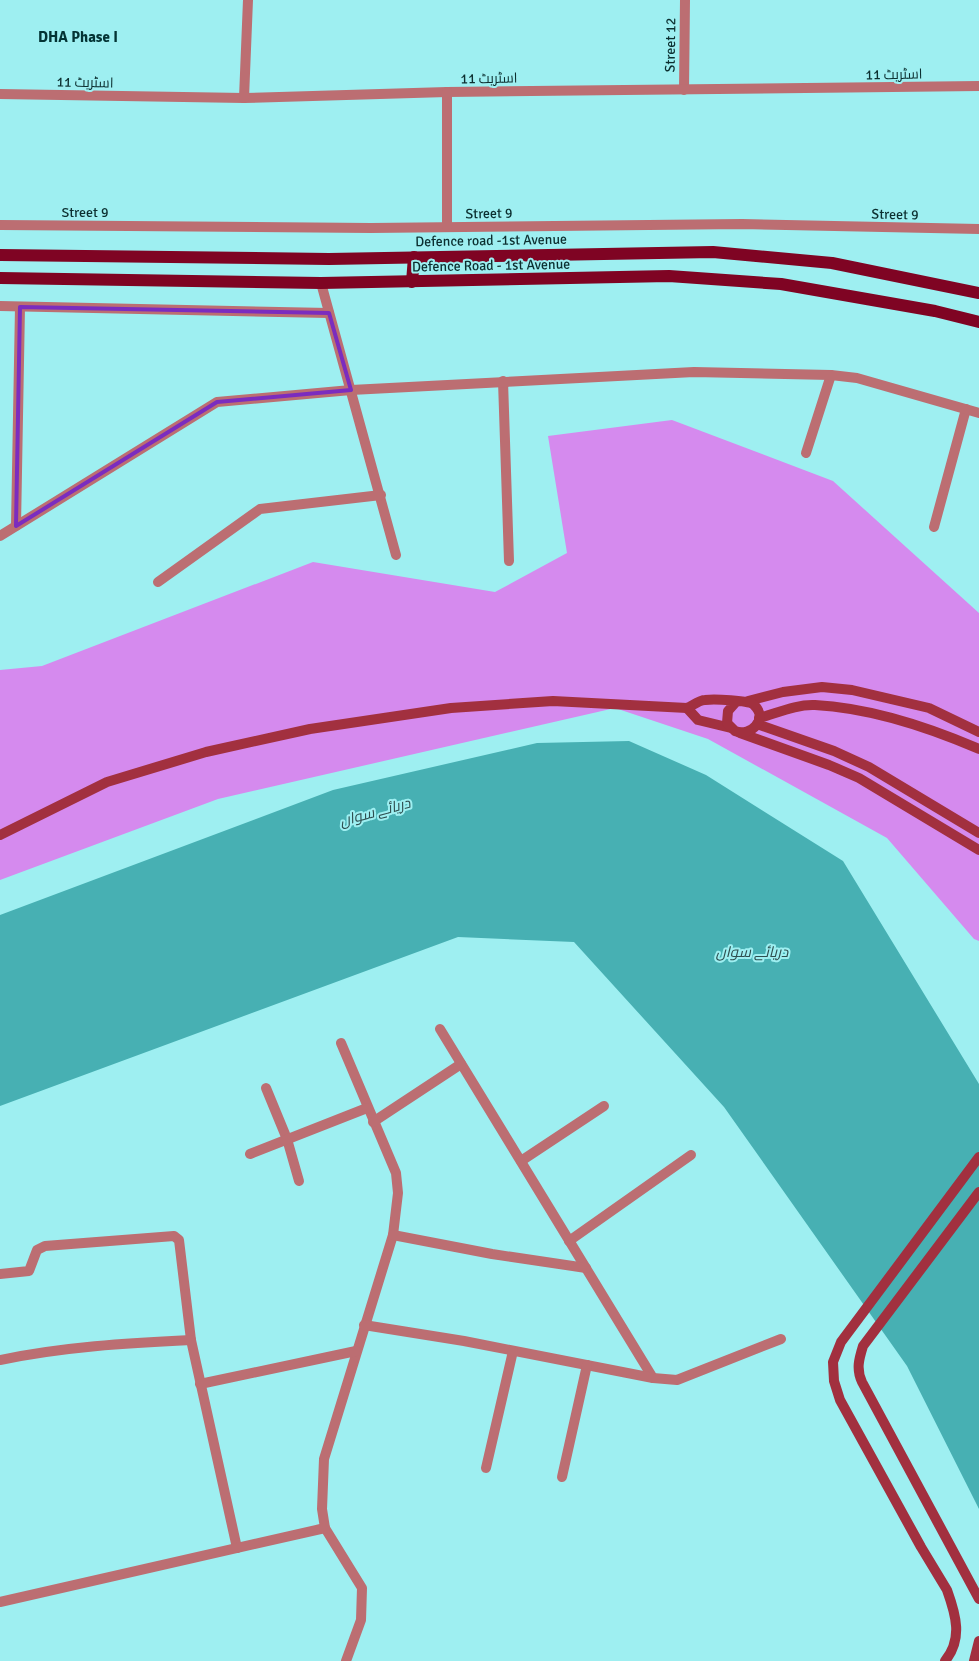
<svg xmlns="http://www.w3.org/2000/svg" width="979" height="1661" font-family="Signika,Cairo,sans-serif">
	<rect width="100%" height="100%" fill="#9eeff1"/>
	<polygon fill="#d58aee" points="672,420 833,481 979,613 979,941 974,939 887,838 708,739 615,708 218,799 0,880 0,670 42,666 313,562 495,592 567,553 548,436"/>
	<polygon fill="#47b0b3" points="629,741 706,775 843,861 979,1084 979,1509 907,1366 724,1107 574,942 458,937 0,1106 0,915 333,790 537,743"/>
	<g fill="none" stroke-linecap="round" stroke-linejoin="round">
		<g stroke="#bc6e72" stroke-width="10">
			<polyline points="684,90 685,0"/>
			<polyline points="0,94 244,98 447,92 979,86"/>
			<polyline points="244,98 248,0"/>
			<polyline points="0,225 371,228 742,224 979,229"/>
			<polyline points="447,227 447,92"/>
			<polyline points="321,283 396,555"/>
			<polyline points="0,306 329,313"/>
			<polyline points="503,381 509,561"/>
			<polyline points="806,453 831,375"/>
			<polyline points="16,526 20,307"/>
			<polyline points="934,527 966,409"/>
			<polyline points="0,536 217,402 351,390 694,372 831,375 857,378 979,413"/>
			<polyline points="158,582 260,509 381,495"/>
			<polyline points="440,1029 653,1378"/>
			<polyline points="341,1043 396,1173 398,1193 393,1235 324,1459 322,1509 325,1528 362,1588 361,1620 346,1661"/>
			<polyline points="266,1088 287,1139 299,1181"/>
			<polyline points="373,1122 461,1064"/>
			<polyline points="250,1154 367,1108"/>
			<polyline points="521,1161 604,1106"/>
			<polyline points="393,1235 492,1254 586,1268"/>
			<polyline points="569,1241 691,1155"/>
			<polyline points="0,1274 29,1271 37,1250 45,1246 174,1236 179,1240 191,1340"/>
			<polyline points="364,1325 464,1341 653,1378 677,1380 781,1339"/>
			<path d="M0 1360C63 1347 126 1343 191 1340L237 1548"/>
			<polyline points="200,1384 356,1351"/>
			<polyline points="486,1468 513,1351"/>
			<polyline points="562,1477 587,1365"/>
			<polyline points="0,1602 325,1528"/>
		</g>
		<g stroke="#a2303f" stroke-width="10">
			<polyline points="748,701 783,692 822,687 852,690 929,708 979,732"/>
			<polyline points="687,708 698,720 731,728"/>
			<path d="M759 718C777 713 797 704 815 705 871 708 928 727 979 749"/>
			<polyline points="757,724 834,751 869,767 979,833"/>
			<polyline points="740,733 829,765 859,778 979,850"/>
			<path d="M0 835 107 782 206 752 310 729 451 708 553 701 687 708C692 706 699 700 705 700 713 699 749 700 754 705 769 719 751 737 735 731L727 723 728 711 736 702"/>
			<path d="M979 1192 863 1346C859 1359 856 1369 862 1382L979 1599"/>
			<path d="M945 1661C963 1639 956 1615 947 1590L921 1547 840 1400 834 1381 833 1362 841 1342 979 1157"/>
			<polyline points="974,1661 979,1641"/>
		</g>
		<g stroke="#7f0423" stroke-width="12">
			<polyline points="0,255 329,259 713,252 832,263 979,293"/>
			<polyline points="0,278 321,283 669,276 781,284 935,311 979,322"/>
			<polyline points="412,282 414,257"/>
		</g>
	</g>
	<path fill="none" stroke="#7b2cbf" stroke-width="4" stroke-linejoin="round" d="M20 307 329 313 351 390 217 402 16 526Z"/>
	<g text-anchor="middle" stroke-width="4" stroke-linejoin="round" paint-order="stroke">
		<g font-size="14" fill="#0c2f30" stroke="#9eeff1">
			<text transform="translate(670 45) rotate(-89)" y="5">Street 12</text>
			<text transform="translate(894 74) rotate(-1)" y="5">اسٹریٹ 11</text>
			<text transform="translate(489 78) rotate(-1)" y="5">اسٹریٹ 11</text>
			<text transform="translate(85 82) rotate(1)" y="5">اسٹریٹ 11</text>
			<text x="85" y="217">Street 9</text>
			<text transform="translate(489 213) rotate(-1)" y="5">Street 9</text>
			<text transform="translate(895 214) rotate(1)" y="5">Street 9</text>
			<text transform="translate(491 240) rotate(-1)" y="5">Defence road -1st Avenue</text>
			<text transform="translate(491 265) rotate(-1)" y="5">Defence Road - 1st Avenue</text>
		</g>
		<g font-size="15" font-weight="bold" fill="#043435" stroke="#9eeff1">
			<text x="78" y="42">DHA Phase I</text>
		</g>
		<g font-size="15" font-style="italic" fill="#2e4e4f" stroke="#9eeff1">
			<text transform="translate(375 812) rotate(-15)" y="5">دریائے سواں</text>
			<text x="752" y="957">دریائے سواں</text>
		</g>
	</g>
</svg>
